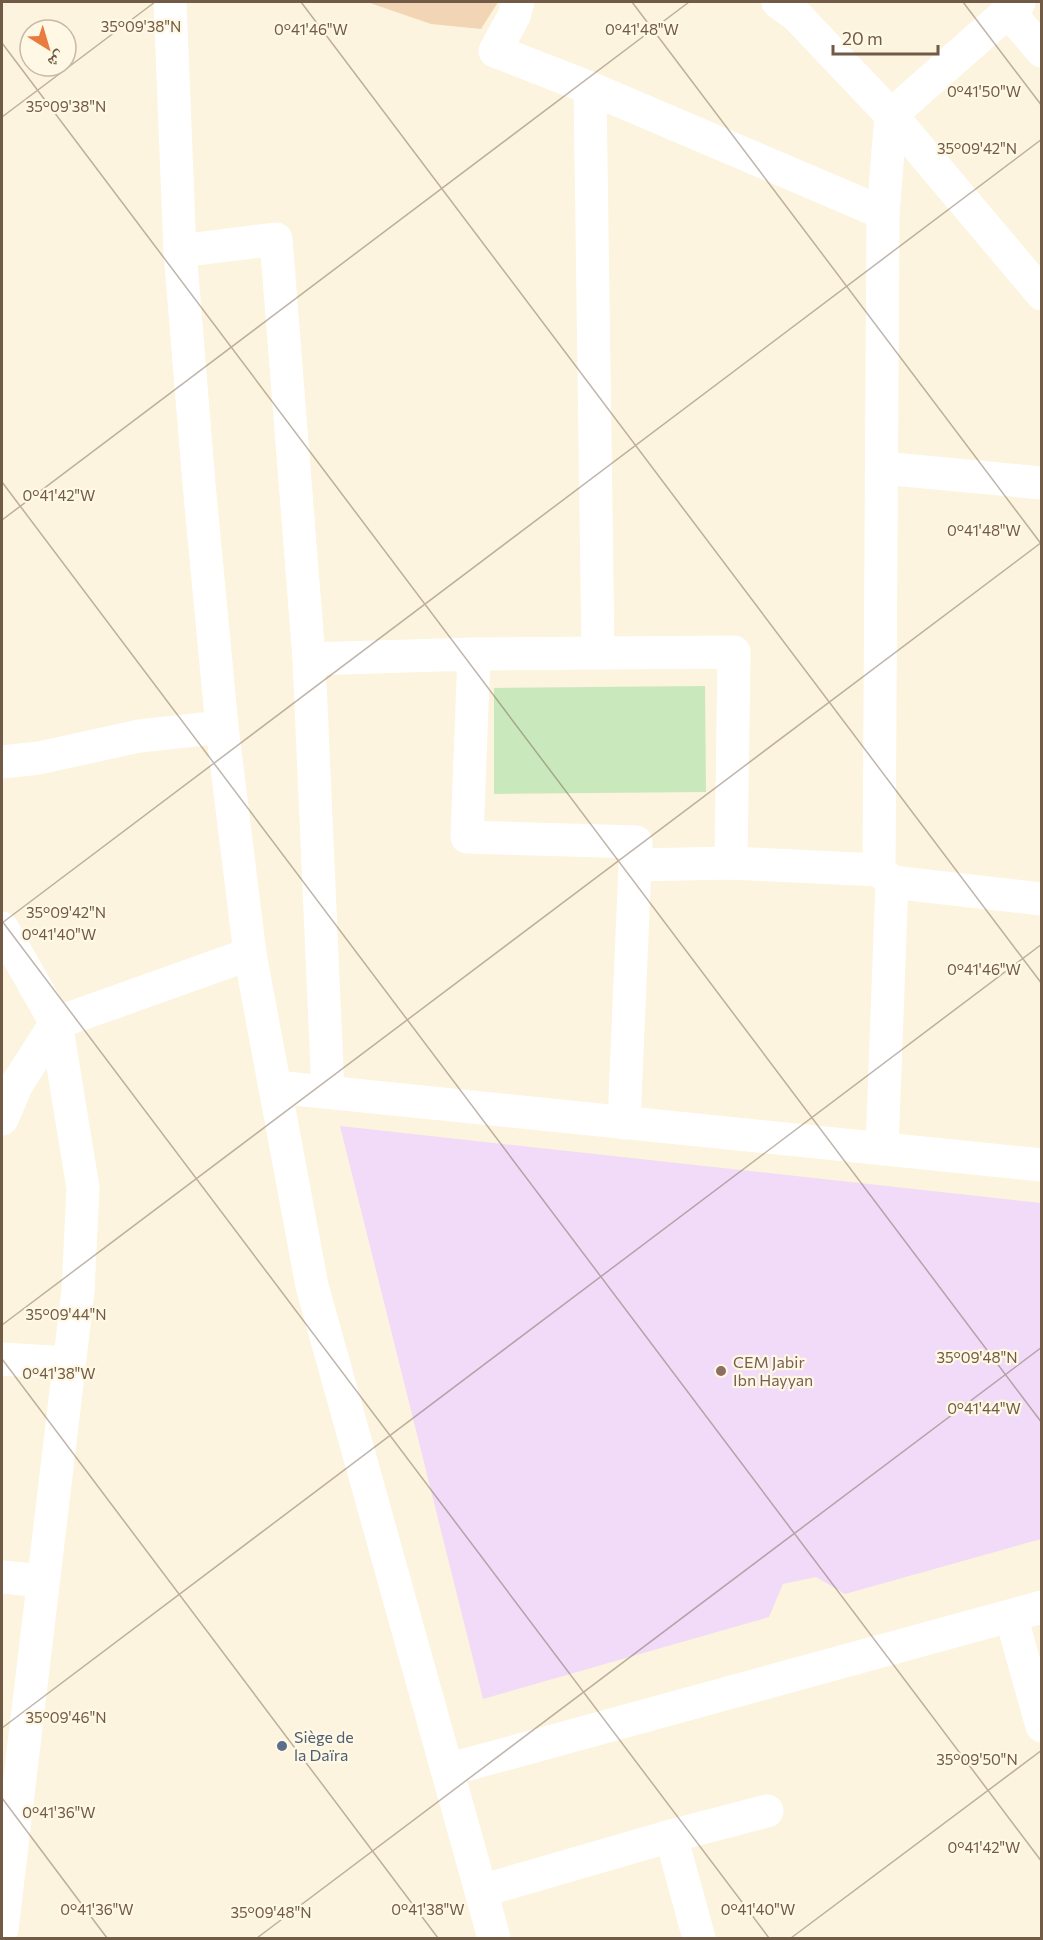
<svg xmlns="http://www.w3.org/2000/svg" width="1043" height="1940" font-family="Commissioner,'Noto Naskh Arabic',sans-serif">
	<rect width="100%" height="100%" fill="#fcf4de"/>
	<polygon fill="#f1dbf8" points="340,1126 1041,1203 1041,1539 845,1594 816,1577 783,1584 769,1617 483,1699"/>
	<polygon fill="#c9e9bd" points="705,686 706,792 494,794 494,688"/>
	<polygon fill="#f2d5b5" points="367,2 498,2 481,29 431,24"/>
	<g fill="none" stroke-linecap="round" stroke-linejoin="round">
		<g stroke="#fff" stroke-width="33">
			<polyline points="518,2 514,16 495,51 590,88 883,213"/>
			<polyline points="778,2 796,15 891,115 1042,294"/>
			<polyline points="1008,11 1042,51"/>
			<polyline points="590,88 598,653"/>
			<polyline points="180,251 276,239 309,659 328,1092"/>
			<polyline points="882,468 1042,483"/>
			<polyline points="474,654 734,652 731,863"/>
			<polyline points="309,659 474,654 467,837 636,842 624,1123"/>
			<polyline points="2,762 39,758 139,736 222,727"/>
			<polyline points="635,865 731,863 879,870 892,882 1042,899"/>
			<polyline points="879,870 883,213 891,115 1019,2"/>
			<polyline points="2,928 56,1023 83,1188 78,1291 2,1929"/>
			<polyline points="275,1087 1042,1165"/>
			<polyline points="2,1119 17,1084 56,1023 250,954"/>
			<polyline points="882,1149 892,882"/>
			<polyline points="2,1359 69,1363"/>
			<polyline points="2,1577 43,1581"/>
			<polyline points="1011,1616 1042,1726"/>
			<polyline points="447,1770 1042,1607"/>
			<polyline points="671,1836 699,1938"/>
			<polyline points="481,1891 671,1836 767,1811"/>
		</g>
		<polyline stroke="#fff" stroke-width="33" points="170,2 180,251 199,484 222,727 250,954 312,1286 494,1938"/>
	</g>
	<path fill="none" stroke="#725b46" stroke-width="1.5" stroke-opacity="0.45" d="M301 2 1042 984M632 2 1042 545M963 2 1042 106M2 43 1042 1423M2 117 155 2M2 482 1042 1862M2 520 689 2M2 921 769 1938M2 923 1042 139M2 1325 1042 542M2 1359 438 1938M2 1728 1042 944M2 1798 107 1938M257 1938 1042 1347M791 1938 1042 1750"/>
	<circle fill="#8d6e63" stroke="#fff8e4" stroke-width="2" cx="721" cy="1371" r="6"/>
	<circle fill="#5c6f8a" stroke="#fff8e4" stroke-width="2" cx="282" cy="1746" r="6"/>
	<g text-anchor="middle" stroke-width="4.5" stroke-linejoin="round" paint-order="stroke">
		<g font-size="16" fill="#785e54" stroke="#fff8e4" text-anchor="start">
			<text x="733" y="1368">CEM Jabir<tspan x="733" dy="18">Ibn Hayyan</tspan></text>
		</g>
		<g font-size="16" fill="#4e5e75" stroke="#fff8e4" text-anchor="start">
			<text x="294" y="1743">Siège de<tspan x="294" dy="18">la Daïra</tspan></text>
		</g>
	</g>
	<g font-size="15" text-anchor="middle" fill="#725b46" stroke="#fff8e4" stroke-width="4.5" stroke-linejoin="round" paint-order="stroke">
		<text x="141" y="32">35°09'38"N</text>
		<text x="311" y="35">0°41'46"W</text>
		<text x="642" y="35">0°41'48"W</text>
		<text x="984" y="97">0°41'50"W</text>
		<text x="66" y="112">35°09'38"N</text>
		<text x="977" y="154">35°09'42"N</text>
		<text x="59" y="501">0°41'42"W</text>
		<text x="984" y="536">0°41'48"W</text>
		<text x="66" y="918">35°09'42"N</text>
		<text x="59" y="940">0°41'40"W</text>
		<text x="984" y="975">0°41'46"W</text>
		<text x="66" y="1320">35°09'44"N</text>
		<text x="977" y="1363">35°09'48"N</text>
		<text x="59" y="1379">0°41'38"W</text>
		<text x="984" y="1414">0°41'44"W</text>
		<text x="66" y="1723">35°09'46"N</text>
		<text x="977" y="1765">35°09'50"N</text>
		<text x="59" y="1818">0°41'36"W</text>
		<text x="984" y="1853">0°41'42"W</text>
		<text x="97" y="1915">0°41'36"W</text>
		<text x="428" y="1915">0°41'38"W</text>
		<text x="758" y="1915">0°41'40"W</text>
		<text x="271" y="1918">35°09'48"N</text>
	</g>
	<rect width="1043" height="1940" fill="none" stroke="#725b46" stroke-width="6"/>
	<g transform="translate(48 48) rotate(143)"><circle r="28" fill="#fff8e4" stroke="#c7b9a5" stroke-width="1.5"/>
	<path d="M0-4.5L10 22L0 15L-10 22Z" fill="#ea7b3f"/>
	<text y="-9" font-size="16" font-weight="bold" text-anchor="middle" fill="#725b46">ش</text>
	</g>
	<path d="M833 45v9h105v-9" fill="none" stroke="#725b46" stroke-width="3"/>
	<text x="842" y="45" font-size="18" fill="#725b46" stroke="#fff8e4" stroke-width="4.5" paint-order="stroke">20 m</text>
</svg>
